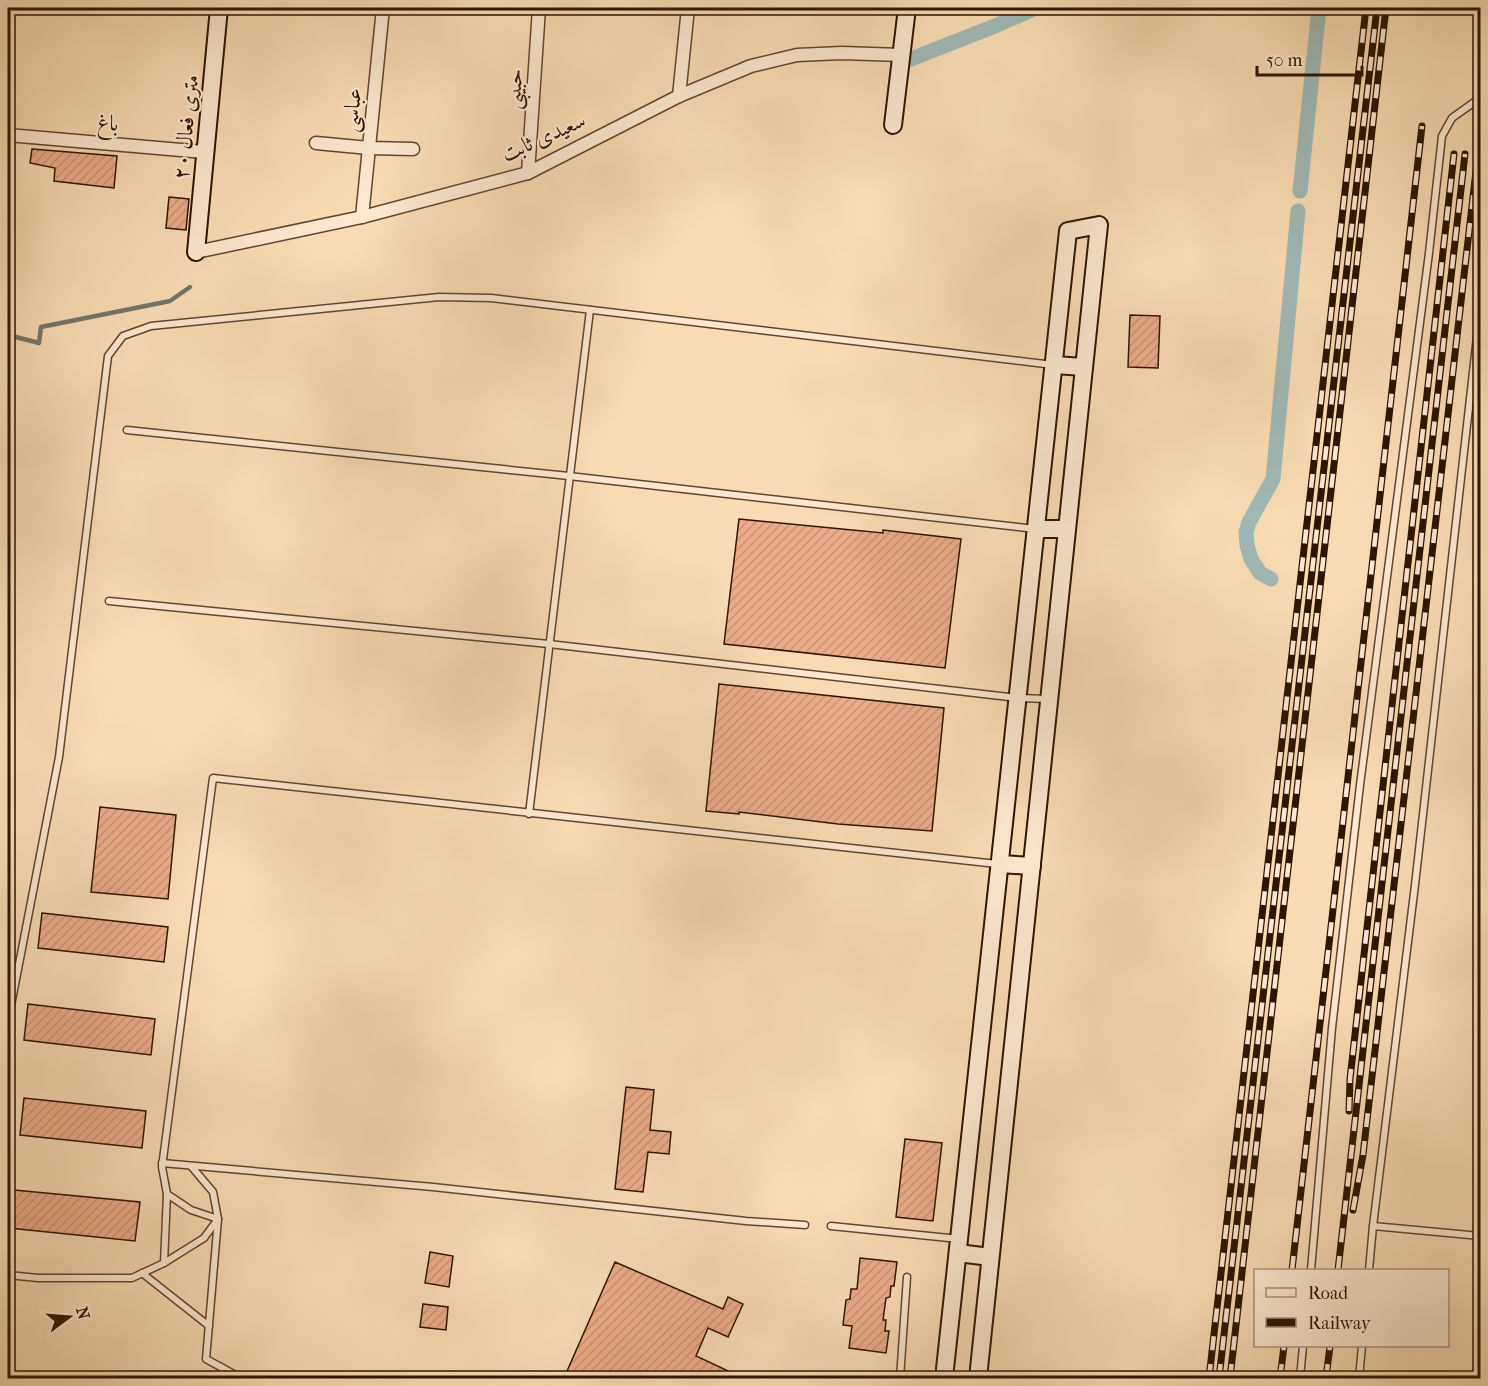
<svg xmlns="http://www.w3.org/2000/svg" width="1488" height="1386" font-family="'IM FELL French Canon',Amiri,serif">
	<defs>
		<pattern id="building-hatch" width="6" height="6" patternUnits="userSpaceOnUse" patternTransform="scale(1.5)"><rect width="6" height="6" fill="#ecac89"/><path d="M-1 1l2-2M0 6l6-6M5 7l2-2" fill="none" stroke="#cb9374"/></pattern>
	</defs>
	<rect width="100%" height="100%" fill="#f9dbb3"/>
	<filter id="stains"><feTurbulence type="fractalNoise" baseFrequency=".00333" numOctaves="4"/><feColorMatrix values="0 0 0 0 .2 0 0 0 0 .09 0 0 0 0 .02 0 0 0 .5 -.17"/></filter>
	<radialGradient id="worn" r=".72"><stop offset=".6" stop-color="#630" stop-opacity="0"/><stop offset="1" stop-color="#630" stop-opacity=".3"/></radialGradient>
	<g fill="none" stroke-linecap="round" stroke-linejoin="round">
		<polyline stroke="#72776d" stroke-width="4.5" points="8,335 39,343 41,327 170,301 190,287"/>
		<g stroke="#a0b9b5" stroke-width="15">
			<polyline points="911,59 995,26 1036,8"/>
			<polyline points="1300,191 1319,8"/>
			<polyline points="1271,579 1260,573 1251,559 1247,545 1246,532 1249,522 1273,479 1298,211"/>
		</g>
	</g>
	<g fill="url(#building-hatch)" stroke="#2e1500" stroke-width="1.5">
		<polygon points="32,149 117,156 114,188 54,181 55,168 30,163"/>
		<polygon points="169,197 189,199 186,230 166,228"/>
		<polygon points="1130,315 1160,316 1158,368 1128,367"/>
		<polygon points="739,519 883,533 883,530 961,539 945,668 724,644"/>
		<polygon points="719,684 944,708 932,831 838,824 739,812 739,814 706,811"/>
		<polygon points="100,807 176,815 168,899 91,892"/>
		<polygon points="42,913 168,927 164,962 38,948"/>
		<polygon points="28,1004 155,1019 151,1055 24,1040"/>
		<polygon points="626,1087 654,1090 650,1130 671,1132 669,1154 648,1152 643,1192 615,1189"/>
		<polygon points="24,1098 146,1111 142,1148 20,1135"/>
		<polygon points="905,1139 942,1143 933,1221 896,1217"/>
		<polygon points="14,1190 140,1202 135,1241 9,1228"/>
		<polygon points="430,1252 453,1256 449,1287 425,1283"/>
		<polygon points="860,1258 897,1262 894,1286 891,1286 890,1297 886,1298 883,1320 886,1320 885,1331 889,1331 886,1353 849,1348 852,1326 843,1325 846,1300 850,1299 851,1289 857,1289"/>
		<polygon points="615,1262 723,1309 728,1297 743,1304 728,1337 708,1328 696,1356 743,1378 564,1378"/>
		<polygon points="423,1304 448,1307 446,1330 420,1327"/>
	</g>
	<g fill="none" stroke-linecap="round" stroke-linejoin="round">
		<g stroke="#61462d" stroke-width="9">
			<g id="lane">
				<polyline points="127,430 569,476 1035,529"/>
				<polyline points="109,601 549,644 1018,698 1048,699"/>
				<polyline points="529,814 590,310"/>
				<polyline points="8,1021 59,757 108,356 123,336 151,326 439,297 491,298 1053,365"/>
				<polyline points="162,1163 433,1187 746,1221 805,1225"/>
				<polyline points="831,1226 959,1239"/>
				<polyline points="1373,1226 1415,885 1480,310"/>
				<polyline points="164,1263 167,1194"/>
				<polyline points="1311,1270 1332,1028 1360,785 1429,253 1442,136 1452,118 1480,98"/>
				<polyline points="1369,1270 1373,1226 1480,1236"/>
				<polyline points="142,1273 209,1326"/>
				<polyline points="8,1275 38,1278 132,1278 164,1263 204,1238 218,1219 213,1192 191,1166"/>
				<polyline points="241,1378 206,1359 218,1219 191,1210 167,1194 162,1167 213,778 997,864"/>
				<polyline points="847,1378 848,1376 871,1378"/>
				<polyline points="900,1378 907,1277"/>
				<polyline points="1300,1378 1303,1346"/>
				<polyline points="1359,1378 1362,1346"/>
				<polyline points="1476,1378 1480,1338"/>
			</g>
		</g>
		<g stroke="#61462d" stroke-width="15">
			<g id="street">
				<polyline points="679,96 688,8"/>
				<polyline points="8,135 204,152"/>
				<polyline points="316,143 369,148 413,149"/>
				<polyline points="528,173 539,8"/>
				<polyline points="362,217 383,8"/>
				<polyline points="196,252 362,217 528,173 679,96 751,66 797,55 842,53 901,55"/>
			</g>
		</g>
		<g stroke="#2e1500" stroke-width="20">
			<g id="secondary">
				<polyline points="893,125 907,8"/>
				<polyline points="196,252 219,8"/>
				<polyline points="1054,365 1084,367"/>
				<polyline points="1036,529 1067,529"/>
				<polyline points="1000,864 1032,866"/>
				<polyline points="958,1253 990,1257"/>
				<polyline points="944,1378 1068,231 1099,225 978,1378"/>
			</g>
		</g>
		<use href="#lane" stroke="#fbe8ce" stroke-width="6"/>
		<use href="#street" stroke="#fbe8ce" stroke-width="12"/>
		<use href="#secondary" stroke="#fbe8ce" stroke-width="16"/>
		<g stroke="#2e1500" stroke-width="7">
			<g id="rail">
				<polyline points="1349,1111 1350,1079 1454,154"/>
				<polyline points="1353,1210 1363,1155 1476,171"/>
				<polyline points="1292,1270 1422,126"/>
				<polyline points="1338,1270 1465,154"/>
				<polyline points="1209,1378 1366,8"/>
				<polyline points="1219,1378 1377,8"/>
				<polyline points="1230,1378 1386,8"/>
				<polyline points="1280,1378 1284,1346"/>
				<polyline points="1326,1378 1330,1346"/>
			</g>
		</g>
		<use href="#rail" stroke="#fbe8ce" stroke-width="4.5" stroke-dasharray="14" stroke-linecap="butt"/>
	</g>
	<g text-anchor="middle" stroke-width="4.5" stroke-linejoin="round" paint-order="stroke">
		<g font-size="22" fill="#2e1500" stroke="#fbe8ce">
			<text transform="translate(513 89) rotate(-86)" y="8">حبیبی</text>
			<text transform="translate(351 110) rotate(-84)" y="8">عباسی</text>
			<text transform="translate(108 122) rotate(5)" y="8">باغ</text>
			<text transform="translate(185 127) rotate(-84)" y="8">۲۰ متری فعال</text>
			<text transform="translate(543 136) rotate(-24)" y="8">سعیدی ثابت</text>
		</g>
	</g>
	<rect width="1488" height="1386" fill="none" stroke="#f9dbb3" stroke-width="30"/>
	<rect x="9" y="9" width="1470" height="1368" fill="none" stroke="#2e1500" stroke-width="3"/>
	<rect x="15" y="15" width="1458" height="1356" fill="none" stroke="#2e1500" stroke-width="1.5"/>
	<rect x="1254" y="1269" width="195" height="78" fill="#fbe8ce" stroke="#a9947c" stroke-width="1.5"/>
	<rect x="1266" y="1288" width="30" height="9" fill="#fbe8ce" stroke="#a9947c" stroke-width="1.5"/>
	<text x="1308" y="1299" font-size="18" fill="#2e1500">Road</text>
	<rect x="1266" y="1318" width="30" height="9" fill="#2e1500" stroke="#a9947c" stroke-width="1.5"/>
	<text x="1308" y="1329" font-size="18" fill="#2e1500">Railway</text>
	<g transform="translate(69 1317) rotate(74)" stroke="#fbe8ce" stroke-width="4.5" paint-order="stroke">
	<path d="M0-4.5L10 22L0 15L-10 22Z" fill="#2e1500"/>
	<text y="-9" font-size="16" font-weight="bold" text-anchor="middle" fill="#2e1500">N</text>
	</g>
	<path d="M1257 66v9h105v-9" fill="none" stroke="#2e1500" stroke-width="3"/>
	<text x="1266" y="66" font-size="18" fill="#2e1500" stroke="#fbe8ce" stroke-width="4.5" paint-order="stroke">50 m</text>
	<rect width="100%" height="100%" filter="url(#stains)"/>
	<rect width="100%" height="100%" fill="url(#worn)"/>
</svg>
